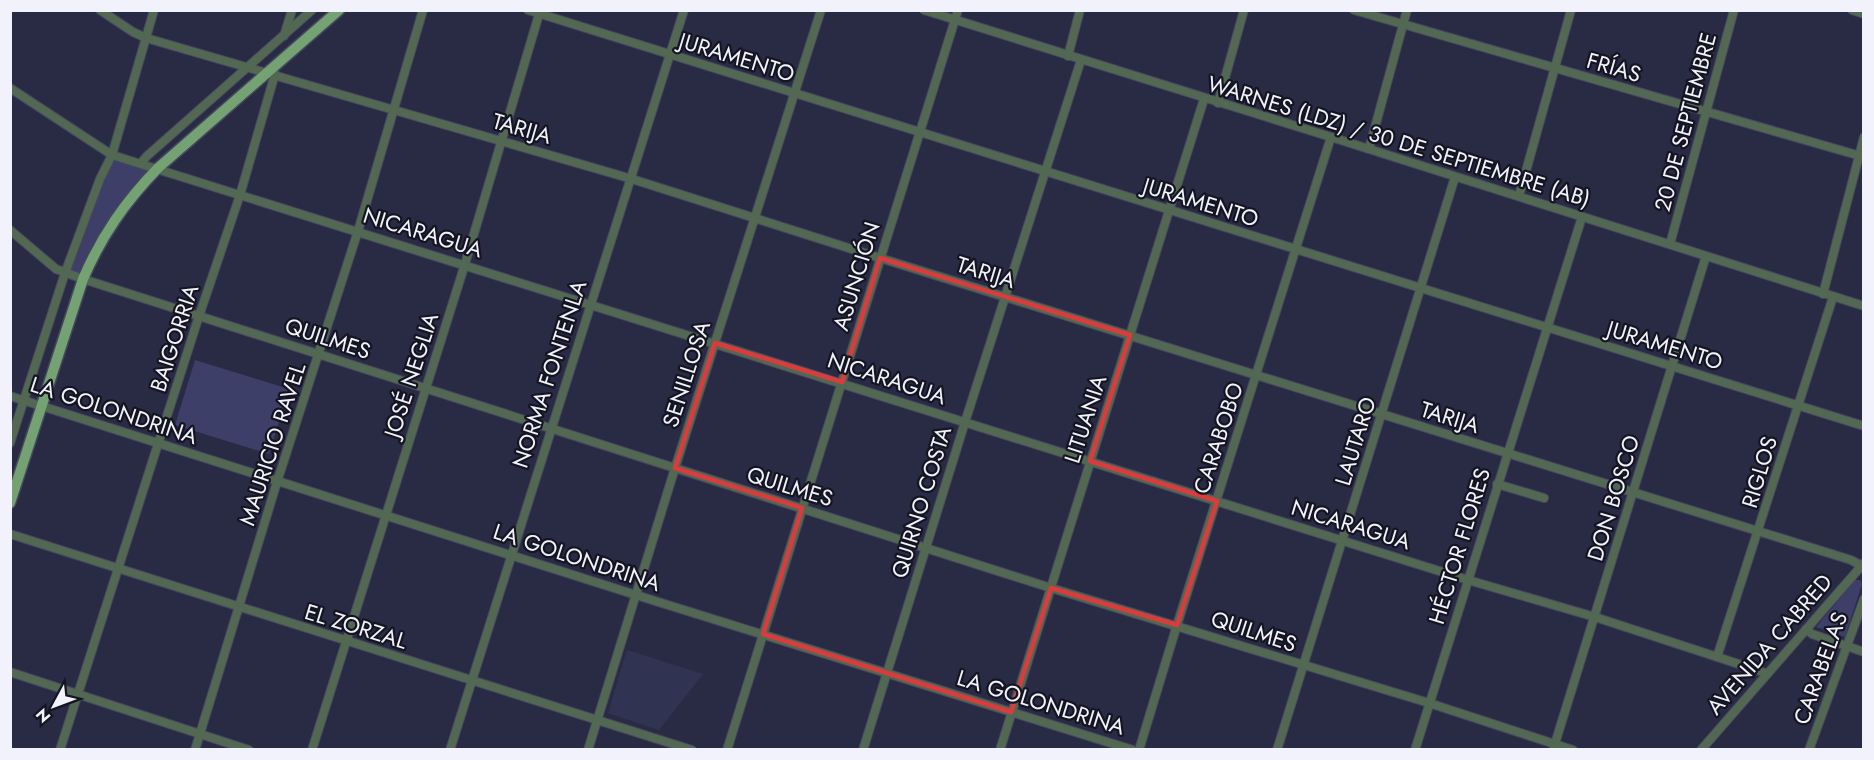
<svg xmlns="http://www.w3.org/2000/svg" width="1874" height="760" font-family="Jost,sans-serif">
	<rect width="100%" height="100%" fill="#292b45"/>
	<polygon fill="#313353" points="627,650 703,674 659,730 608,713"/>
	<g fill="#3d3f68">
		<polygon points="114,160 148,169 108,225 80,275 68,271 110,162"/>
		<polygon points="195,360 289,389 269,454 175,425"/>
		<polygon points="1855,580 1860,580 1862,584 1845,637 1816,627"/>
	</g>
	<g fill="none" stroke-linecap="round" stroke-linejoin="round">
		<g stroke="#45475f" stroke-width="10">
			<g id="minor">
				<polyline points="100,10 133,32 146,38 632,179 880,258 1851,560 1864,567"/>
				<polyline points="528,10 1864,426"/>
				<polyline points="924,10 1331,137 1864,306"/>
				<polyline points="1354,10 1864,157"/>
				<polyline points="1852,10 1864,14"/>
				<polyline points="284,36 292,10"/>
				<polyline points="1068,56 1080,10"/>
				<polyline points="10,88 112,155 1468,580 1595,617 1760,671 1767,674"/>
				<polyline points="1218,103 1244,10"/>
				<polyline points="1369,149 1407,10"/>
				<polyline points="141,163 147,156 312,10"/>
				<polyline points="1519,196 1571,10"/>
				<polyline points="10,230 56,269 83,279 1051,588 1429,703 1573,750"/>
				<polyline points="1670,244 1734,10"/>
				<polyline points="1823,294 1864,137"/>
				<polyline points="10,396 636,595 1133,750"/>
				<polyline points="10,443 65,273 100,179 112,155 154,10"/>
				<polyline points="1497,484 1544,498"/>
				<polyline points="10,534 692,750"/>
				<polyline points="1806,629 1812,634 1864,652"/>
				<polyline points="1717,657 1833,297"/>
				<polyline points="10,672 249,750"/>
				<polyline points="60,750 199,316 240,195 275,74"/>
				<polyline points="195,750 277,482 358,231 423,10"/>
				<polyline points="312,750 465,264 540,11"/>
				<polyline points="450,750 684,10"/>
				<polyline points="588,750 675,468 821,10"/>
				<polyline points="727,750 958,10"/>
				<polyline points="863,750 965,422 1081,60"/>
				<polyline points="1000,750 1204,99"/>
				<polyline points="1139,750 1177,625 1331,137"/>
				<polyline points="1277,750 1455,177"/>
				<polyline points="1415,750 1582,217"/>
				<polyline points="1553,750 1706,256"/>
				<polyline points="1701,750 1864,563"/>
				<polyline points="1809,750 1864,599"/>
			</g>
		</g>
		<g stroke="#45475f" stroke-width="13">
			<path id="major" d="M10 503 83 279C102 235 125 202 158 168L339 10"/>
		</g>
		<use href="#minor" stroke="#526852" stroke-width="8"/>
		<use href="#major" stroke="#74a273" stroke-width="10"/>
	</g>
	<path fill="none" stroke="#d93c3d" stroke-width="4.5" stroke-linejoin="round" d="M880 258 1130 335 1090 461 1217 501 1177 625 1051 588 1011 712 763 634 802 508 675 468 715 343 842 382Z"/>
	<g text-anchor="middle" stroke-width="4.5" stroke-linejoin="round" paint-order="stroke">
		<g font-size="22" fill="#f1f2fc" stroke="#141521">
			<text transform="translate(737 57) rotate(17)" y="8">JURAMENTO</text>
			<text transform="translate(1614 67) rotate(16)" y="8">FRÍAS</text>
			<text transform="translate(1685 122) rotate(-75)" y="8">20 DE SEPTIEMBRE</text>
			<text transform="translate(522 128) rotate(16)" y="8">TARIJA</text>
			<text transform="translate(1399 141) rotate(17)" y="8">WARNES (LDZ) / 30 DE SEPTIEMBRE (AB)</text>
			<text transform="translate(1201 202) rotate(17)" y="8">JURAMENTO</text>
			<text transform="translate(423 232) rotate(17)" y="8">NICARAGUA</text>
			<text transform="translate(986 272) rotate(17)" y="8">TARIJA</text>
			<text transform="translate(856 276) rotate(-73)" y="8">ASUNCIÓN</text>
			<text transform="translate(174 338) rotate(-72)" y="8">BAIGORRIA</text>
			<text transform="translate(328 338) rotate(18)" y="8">QUILMES</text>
			<text transform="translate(1665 345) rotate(17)" y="8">JURAMENTO</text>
			<text transform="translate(549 374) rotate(-72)" y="8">NORMA FONTENLA</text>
			<text transform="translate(686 374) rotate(-72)" y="8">SENILLOSA</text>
			<text transform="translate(411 375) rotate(-72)" y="8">JOSÉ NEGLIA</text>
			<text transform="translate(887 378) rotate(18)" y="8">NICARAGUA</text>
			<text transform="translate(114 410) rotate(18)" y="8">LA GOLONDRINA</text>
			<text transform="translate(1450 417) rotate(17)" y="8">TARIJA</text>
			<text transform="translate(1085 419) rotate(-72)" y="8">LITUANIA</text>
			<text transform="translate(1218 438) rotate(-72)" y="8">CARABOBO</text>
			<text transform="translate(1355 441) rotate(-73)" y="8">LAUTARO</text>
			<text transform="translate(272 444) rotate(-72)" y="8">MAURICIO RAVEL</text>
			<text transform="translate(1759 472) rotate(-73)" y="8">RIGLOS</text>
			<text transform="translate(790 486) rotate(17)" y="8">QUILMES</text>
			<text transform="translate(1613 498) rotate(-73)" y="8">DON BOSCO</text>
			<text transform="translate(921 502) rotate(-73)" y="8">QUIRNO COSTA</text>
			<text transform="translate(1351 524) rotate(17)" y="8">NICARAGUA</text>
			<text transform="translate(1459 546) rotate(-73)" y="8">HÉCTOR FLORES</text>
			<text transform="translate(577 557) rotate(18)" y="8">LA GOLONDRINA</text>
			<text transform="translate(356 626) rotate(17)" y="8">EL ZORZAL</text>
			<text transform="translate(1254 631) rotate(18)" y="8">QUILMES</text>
			<text transform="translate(1769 644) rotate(-49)" y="8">AVENIDA CABRED</text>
			<text transform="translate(1820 668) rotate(-70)" y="8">CARABELAS</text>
			<text transform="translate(1041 702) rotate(17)" y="8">LA GOLONDRINA</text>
		</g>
	</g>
	<rect width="1874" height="760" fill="none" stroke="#f1f2fc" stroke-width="24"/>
	<g transform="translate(54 706) rotate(229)" stroke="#141521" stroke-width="4.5" paint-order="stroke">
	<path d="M0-4.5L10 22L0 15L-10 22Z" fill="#f1f2fc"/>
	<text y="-9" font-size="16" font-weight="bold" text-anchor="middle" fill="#f1f2fc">N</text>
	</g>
</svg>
